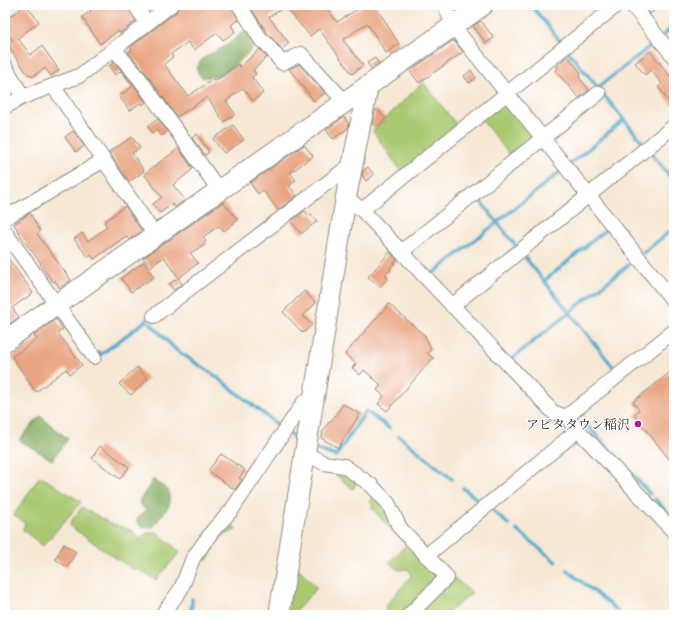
<svg xmlns="http://www.w3.org/2000/svg" width="679" height="620" font-family="Cardo,'Noto Serif JP',serif">
	<rect width="100%" height="100%" fill="#fff"/>
	<filter id="ink" filterUnits="userSpaceOnUse"><feTurbulence type="fractalNoise" baseFrequency=".025" numOctaves="2"/><feDisplacementMap in="SourceGraphic" scale="8" xChannelSelector="R" yChannelSelector="G"/><feConvolveMatrix kernelMatrix="1 2 1 2 8 2 1 2 1" color-interpolation-filters="sRGB"/></filter>
	<filter id="wash" filterUnits="userSpaceOnUse"><feTurbulence type="fractalNoise" baseFrequency=".012" numOctaves="4" result="noise"/><feDisplacementMap in="SourceGraphic" scale="16" xChannelSelector="R" yChannelSelector="G"/><feGaussianBlur stdDeviation="0.9" result="paint"/><feColorMatrix in="noise" values="0 0 0 0 0 0 0 0 0 0 0 0 0 0 0 0 0 1.4 0 .05"/><feComposite in="paint" operator="in"/></filter>
	<g filter="url(#wash)">
		<rect width="100%" height="100%" fill="#f7e8d5"/>
		<g fill="#aaca72" stroke="#6a7a4e">
			<polygon points="423,82 459,128 403,174 373,131"/>
			<polygon points="501,103 507,103 533,136 510,155 481,119"/>
			<polygon points="335,468 357,482 353,489 331,471"/>
			<polygon points="40,476 81,502 43,546 23,530 25,523 14,515"/>
			<polygon points="374,497 382,505 394,533 371,507 373,505 369,501"/>
			<polygon points="82,507 109,523 131,530 140,539 147,533 157,532 180,552 156,580 137,569 132,569 71,527 70,523"/>
			<polygon points="227,520 237,529 219,538 207,560 198,555"/>
			<polygon points="405,546 438,576 437,580 402,615 387,612 385,608 388,603 411,576 410,571 407,569 399,570 389,562"/>
			<polygon points="296,566 317,588 292,615 288,612"/>
			<polygon points="454,578 472,593 445,615 417,615"/>
		</g>
		<g fill="#87ae64" stroke="#596c48">
			<path d="M246 29H250L259 42C245 55 223 82 201 77L197 70C200 56 211 54 222 48 231 43 238 36 246 29Z"/>
			<polygon points="40,416 68,439 52,460 19,440"/>
			<path d="M153 479 169 491V506L153 527C146 528 140 528 136 520L146 511 139 502Z"/>
		</g>
		<g fill="none" stroke-linecap="round" stroke-linejoin="round">
			<g stroke="#4ca9cb" stroke-width="3.5">
				<polyline points="531,5 563,45"/>
				<polyline points="663,35 674,26"/>
				<polyline points="567,50 643,143"/>
				<polyline points="596,89 653,44"/>
				<polyline points="651,153 674,182"/>
				<polyline points="570,164 624,120"/>
				<polyline points="477,197 516,246"/>
				<polyline points="643,253 674,228"/>
				<polyline points="524,256 615,369"/>
				<polyline points="429,277 561,171"/>
				<polyline points="544,281 608,228"/>
				<polyline points="150,323 176,350 214,375 282,428"/>
				<polyline points="98,352 100,355 147,320"/>
				<polyline points="509,361 632,262"/>
				<polyline points="584,422 603,442"/>
				<polyline points="288,432 297,440"/>
				<polyline points="399,436 452,479"/>
				<polyline points="606,445 650,494"/>
				<polyline points="315,449 336,456 366,411 389,428"/>
				<polyline points="463,488 481,502"/>
				<polyline points="655,499 674,520"/>
				<polyline points="493,511 509,525"/>
				<polyline points="517,530 556,562"/>
				<polyline points="567,570 618,611"/>
				<polyline points="191,615 192,599"/>
			</g>
		</g>
		<g id="blocks">
			<g fill="#eaa582">
				<polygon points="26,5 39,22 18,38 30,55 42,46 59,70 51,76 45,68 32,77 30,74 28,75 8,46 7,44 13,40 5,30 5,20"/>
				<polygon points="87,5 127,5 136,21 120,33 118,31 100,44 82,17 91,11"/>
				<polygon points="179,5 231,5 239,20 231,25 235,32 223,40 217,33 194,50 188,42 171,54 173,57 164,64 188,96 214,79 215,81 238,64 240,67 260,49 267,57 253,70 256,74 252,77 263,93 253,101 243,88 226,101 235,114 224,122 207,97 177,117 146,73 128,52 132,50 130,47 176,12"/>
				<polygon points="249,5 324,5 337,22 364,5 375,5 399,44 386,53 367,23 343,40 363,65 352,74 319,29 310,36 287,9 288,8 286,6 269,17 289,43 282,49 268,34"/>
				<polygon points="643,5 661,5 650,14"/>
				<polygon points="481,21 494,38 486,43 473,26"/>
				<polygon points="452,41 454,41 463,52 419,83 410,71"/>
				<polygon points="650,51 674,81 674,108 658,87 662,84 651,70 645,75 635,63"/>
				<polygon points="568,56 581,73 579,77 589,90 579,98 555,70 558,68 557,65"/>
				<polygon points="375,58 379,64 372,69 367,63"/>
				<polygon points="114,62 132,83 146,102 143,105 141,102 130,111 119,96 133,86 121,71 115,75 109,66"/>
				<polygon points="299,64 325,93 314,101 289,69"/>
				<polygon points="471,70 476,78 469,83 464,76"/>
				<polygon points="376,109 386,118 376,127 372,124"/>
				<polygon points="344,117 349,124 348,128 333,139 326,130"/>
				<polygon points="158,119 167,131 161,136 157,130 152,133 148,126"/>
				<polygon points="233,125 244,140 224,153 213,139"/>
				<polygon points="73,131 84,146 76,152 65,137"/>
				<polygon points="197,134 209,152 205,155 192,138"/>
				<polygon points="132,137 140,148 132,153 144,171 129,182 109,152"/>
				<polygon points="304,145 313,156 290,173 296,180 289,186 297,196 278,210 263,190 258,194 250,183"/>
				<polygon points="179,148 192,168 192,170 173,185 185,200 175,207 172,204 160,213 153,204 162,197 144,174"/>
				<polygon points="368,167 374,175 366,181 362,175 363,171"/>
				<polygon points="223,202 238,220 224,231 219,226 203,237 206,241 204,243 205,245 190,253 198,263 179,278 164,257 150,267 143,258"/>
				<polygon points="125,206 142,231 129,240 126,236 94,259 91,255 88,257 74,239 82,233 88,241 107,227 104,222"/>
				<polygon points="305,211 309,216 311,214 317,221 301,234 291,221"/>
				<polygon points="30,213 40,231 37,234 71,280 60,288 55,281 53,282 40,264 41,263 23,240 14,224"/>
				<polygon points="390,252 397,260 390,268 391,269 385,275 388,278 380,287 368,277"/>
				<polygon points="5,254 33,293 12,308 19,317 5,327"/>
				<polygon points="144,262 154,277 131,292 121,278"/>
				<polygon points="178,278 182,284 174,290 169,284"/>
				<polygon points="304,291 316,303 303,316 312,325 303,333 283,312"/>
				<polygon points="389,304 425,336 431,349 427,353 433,358 387,411 378,404 384,396 377,390 381,385 364,370 360,375 352,368 356,364 345,354"/>
				<polygon points="56,319 63,329 58,333 82,365 70,374 66,369 36,392 12,357 37,339 34,335"/>
				<polygon points="137,367 148,379 131,395 119,384"/>
				<polygon points="674,369 674,465 634,415 639,410 633,402"/>
				<polygon points="343,404 360,414 338,448 321,438 323,434 322,433 329,422 330,423"/>
				<polygon points="100,446 129,467 120,479 92,458"/>
				<polygon points="221,454 245,470 239,478 242,480 235,490 208,471"/>
				<polygon points="64,544 76,552 67,567 55,559"/>
			</g>
		</g>
	</g>
	<g filter="url(#ink)">
		<use href="#blocks" fill-opacity="0" stroke="#918a80" stroke-width="1"/>
		<g fill="none" stroke-linecap="round" stroke-linejoin="round">
			<g stroke="#918a80" stroke-width="16">
				<g id="street">
					<polyline points="135,5 147,23"/>
					<polyline points="239,5 262,41 266,43 282,63 301,54 345,102"/>
					<polyline points="445,5 453,26 674,302"/>
					<polyline points="632,5 674,57"/>
					<polyline points="114,49 139,78 219,190"/>
					<polyline points="5,66 23,97"/>
					<polyline points="53,86 155,235"/>
					<polyline points="5,107 23,97 79,76 171,5"/>
					<polyline points="346,197 362,210 553,412 566,417 578,430 674,532"/>
					<polyline points="362,210 617,5"/>
					<polyline points="5,218 104,160"/>
					<polyline points="5,232 94,357"/>
					<polyline points="401,252 599,93"/>
					<polyline points="452,306 674,126"/>
					<polyline points="154,316 353,163"/>
					<polyline points="566,417 674,331"/>
					<polyline points="305,453 324,463 344,466 371,485 388,503 400,528 447,577 409,615"/>
					<polyline points="426,556 578,430"/>
					<polyline points="162,615 181,589 193,558 214,529 231,511 304,402 314,396"/>
				</g>
			</g>
			<g stroke="#918a80" stroke-width="22">
				<g id="secondary">
					<polyline points="5,341 483,5"/>
					<polyline points="279,615 346,197 368,86"/>
				</g>
			</g>
			<use href="#street" stroke="#fff" stroke-width="14"/>
			<use href="#secondary" stroke="#fff" stroke-width="20"/>
		</g>
	</g>
	<circle fill="#b5179e" stroke="#fff" stroke-width="1.5" cx="638" cy="424" r="4"/>
	<g text-anchor="middle" stroke-width="3" stroke-linejoin="round" paint-order="stroke">
		<g font-size="13" fill="#2b2b2b" stroke="#fff" text-anchor="end">
			<text x="630" y="429">アピタタウン稲沢</text>
		</g>
	</g>
	<rect width="679" height="620" fill="none" stroke="#fff" stroke-width="20"/>
</svg>
